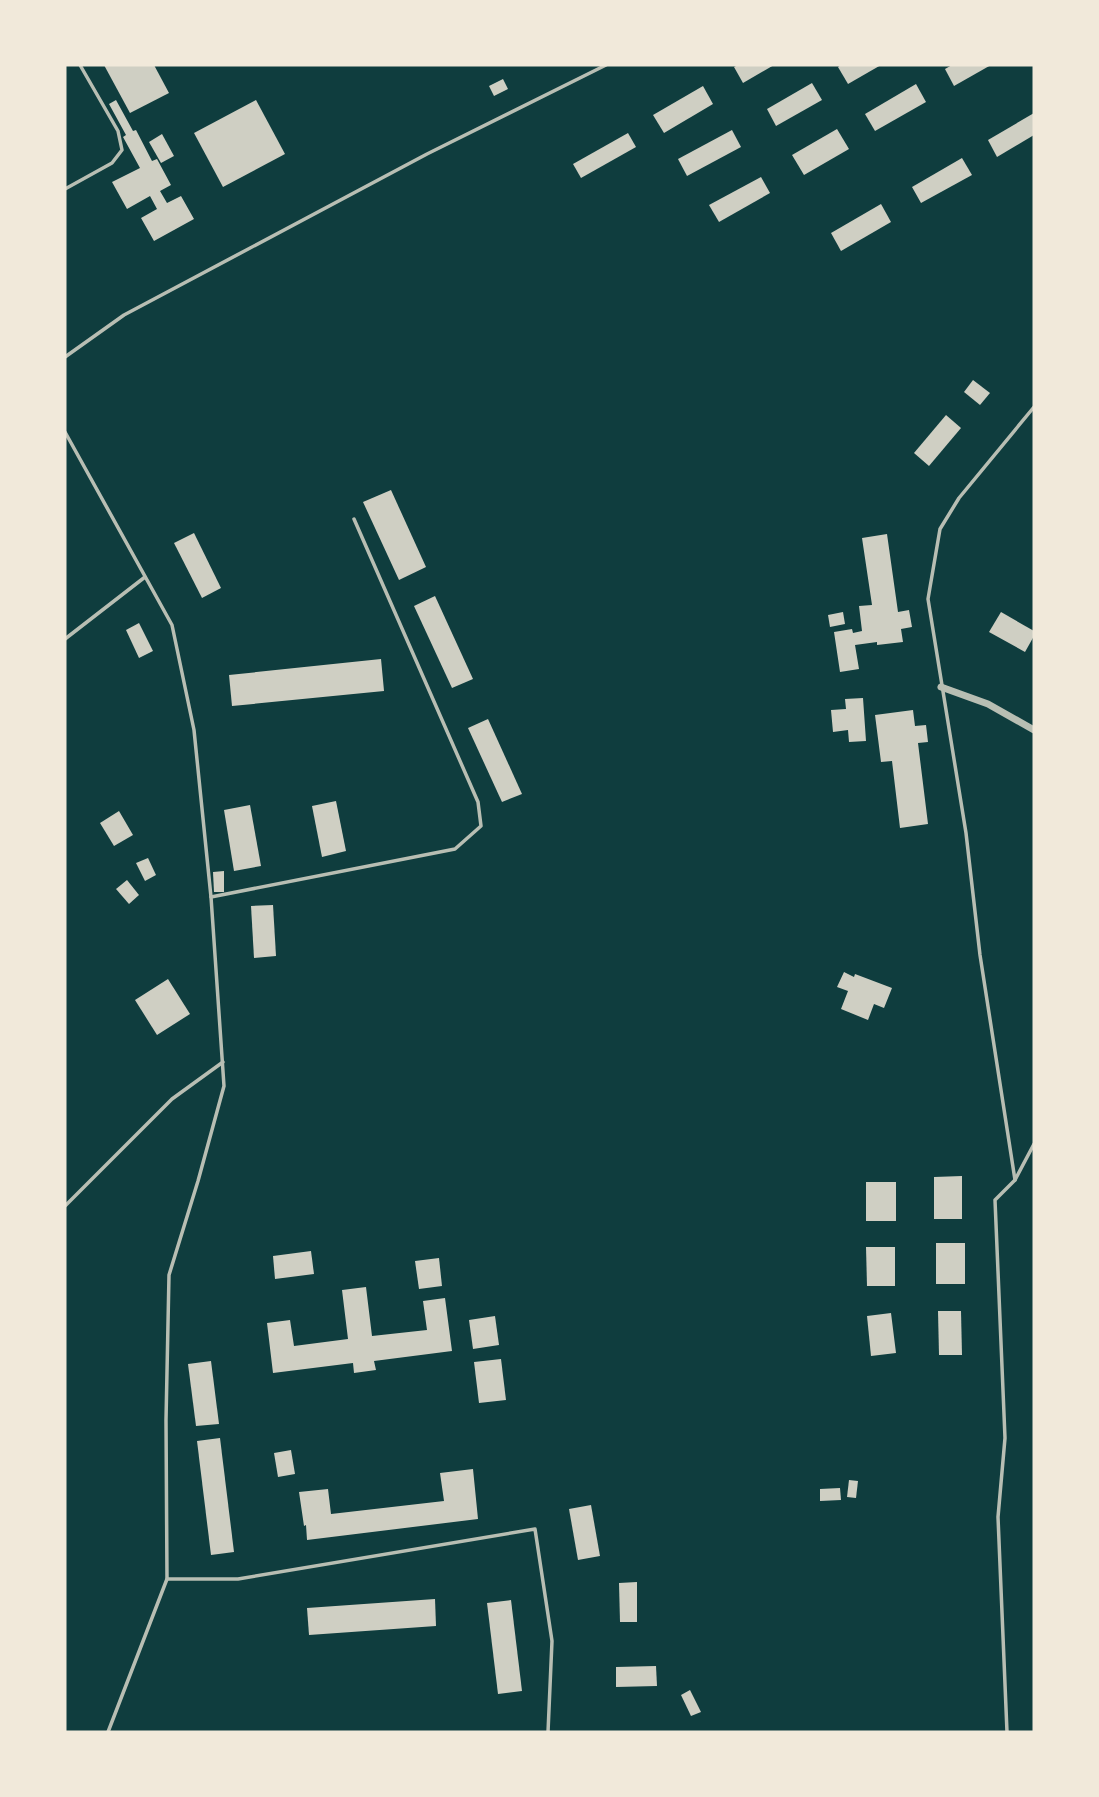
<svg xmlns="http://www.w3.org/2000/svg" width="1099" height="1797" font-family="'Work Sans',sans-serif">
	<rect width="100%" height="100%" fill="#0f3d3e"/>
	<g fill="#cfcfc3">
		<polygon points="104,65 154,65 169,93 130,113"/>
		<polygon points="738,65 774,65 743,83 734,67"/>
		<polygon points="841,65 881,65 848,84 838,67"/>
		<polygon points="952,65 991,65 954,86 945,69"/>
		<polygon points="503,79 508,89 494,96 489,86"/>
		<polygon points="812,83 822,100 776,126 767,109"/>
		<polygon points="916,84 926,102 875,131 865,114"/>
		<polygon points="703,86 713,104 664,133 653,115"/>
		<polygon points="116,100 133,131 136,130 152,161 157,159 171,185 160,191 167,203 181,196 194,219 154,241 141,218 157,209 150,196 127,209 112,182 140,168 123,137 126,135 109,104"/>
		<polygon points="256,100 285,154 223,187 194,133"/>
		<polygon points="1034,113 1034,135 997,157 988,140"/>
		<polygon points="837,129 849,149 804,175 792,155"/>
		<polygon points="732,130 741,147 687,176 678,159"/>
		<polygon points="628,133 636,147 581,178 573,164"/>
		<polygon points="162,134 174,156 161,163 149,142"/>
		<polygon points="962,158 972,175 921,203 912,187"/>
		<polygon points="761,177 770,193 719,222 709,205"/>
		<polygon points="881,204 891,222 841,251 831,233"/>
		<polygon points="973,380 990,393 980,405 964,392"/>
		<polygon points="946,415 961,428 929,466 914,453"/>
		<polygon points="391,490 426,567 399,580 363,502"/>
		<polygon points="194,533 221,588 202,598 174,543"/>
		<polygon points="887,534 898,612 909,610 912,627 901,629 903,642 877,645 877,642 855,645 859,669 840,672 834,632 852,629 853,633 862,631 859,606 872,605 862,538"/>
		<polygon points="435,596 473,679 452,688 414,606"/>
		<polygon points="843,612 845,624 830,627 828,615"/>
		<polygon points="1001,612 1034,631 1034,636 1025,652 989,632"/>
		<polygon points="139,623 153,651 139,658 126,630"/>
		<polygon points="381,659 384,691 232,706 229,675"/>
		<polygon points="863,698 866,741 849,742 848,730 833,732 831,710 846,709 845,699"/>
		<polygon points="913,710 915,726 926,725 928,742 918,743 928,824 900,828 892,761 881,762 875,715"/>
		<polygon points="488,719 522,794 502,802 468,728"/>
		<polygon points="336,801 346,851 322,857 312,806"/>
		<polygon points="250,805 261,866 234,871 224,810"/>
		<polygon points="119,811 133,835 114,846 100,823"/>
		<polygon points="148,858 156,875 145,881 136,863"/>
		<polygon points="224,871 224,892 214,892 213,872"/>
		<polygon points="127,880 139,895 129,904 116,889"/>
		<polygon points="273,905 276,956 254,958 251,906"/>
		<polygon points="844,972 854,977 855,974 892,988 884,1008 874,1004 868,1020 841,1009 848,991 837,987"/>
		<polygon points="168,979 190,1014 157,1035 135,1000"/>
		<polygon points="962,1176 962,1219 934,1219 934,1177"/>
		<rect x="866" y="1182" width="30" height="39"/>
		<rect x="936" y="1243" width="29" height="41"/>
		<polygon points="866,1247 895,1247 895,1286 867,1286"/>
		<polygon points="311,1251 314,1274 275,1279 273,1256"/>
		<polygon points="439,1258 442,1286 419,1289 415,1261"/>
		<polygon points="366,1287 372,1336 427,1330 423,1301 445,1298 452,1351 374,1361 376,1370 354,1373 353,1363 273,1373 267,1323 290,1320 294,1346 348,1339 342,1290"/>
		<polygon points="938,1311 961,1311 962,1355 939,1355"/>
		<polygon points="891,1313 896,1353 871,1356 867,1316"/>
		<polygon points="495,1316 499,1345 473,1349 469,1320"/>
		<polygon points="501,1359 506,1400 479,1403 474,1362"/>
		<polygon points="211,1361 219,1424 196,1426 188,1364"/>
		<polygon points="220,1438 234,1552 211,1555 197,1441"/>
		<polygon points="291,1450 295,1474 278,1477 274,1453"/>
		<polygon points="473,1469 478,1519 307,1540 306,1525 304,1526 299,1492 328,1489 331,1514 444,1501 440,1473"/>
		<polygon points="849,1480 858,1481 856,1498 847,1497"/>
		<polygon points="840,1488 841,1500 820,1501 820,1489"/>
		<polygon points="591,1505 600,1556 578,1560 569,1509"/>
		<polygon points="637,1582 637,1622 620,1622 619,1583"/>
		<polygon points="435,1599 436,1626 309,1635 307,1608"/>
		<polygon points="511,1600 522,1691 498,1694 487,1603"/>
		<polygon points="656,1666 657,1686 616,1687 616,1667"/>
		<polygon points="690,1690 701,1712 691,1716 681,1695"/>
	</g>
	<g fill="none" stroke-linecap="round" stroke-linejoin="round">
		<g stroke="#b8beb3" stroke-width="3.5">
			<polyline points="65,189 112,163 122,150 118,131 80,65"/>
			<polyline points="65,357 124,315 427,154 606,65"/>
			<polyline points="65,432 172,625 194,730 211,897 224,1086 198,1181 169,1275 166,1420 167,1579 108,1732"/>
			<polyline points="65,639 145,577"/>
			<polyline points="211,897 455,849 481,826 478,802 354,519"/>
			<polyline points="1015,1180 980,955 966,833 928,599 940,529 959,498 1034,407"/>
			<polyline points="65,1206 172,1099 223,1062"/>
			<polyline points="167,1579 238,1579 535,1529 552,1641 548,1732"/>
			<polyline points="1007,1732 998,1517 1005,1438 995,1200 1015,1180 1034,1144"/>
		</g>
		<polyline stroke="#b8beb3" stroke-width="7" points="941,687 988,704 1034,730"/>
	</g>
	<rect width="1099" height="1797" fill="none" stroke="#f1e9da" stroke-width="133"/>
</svg>
